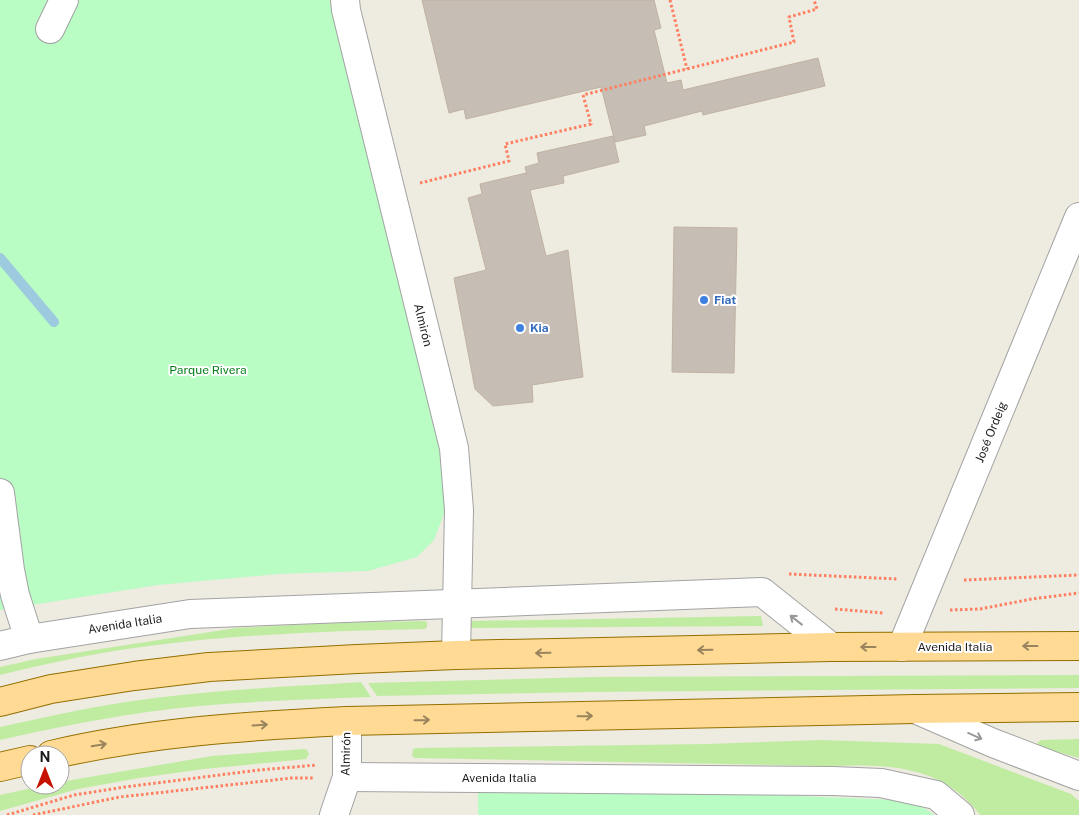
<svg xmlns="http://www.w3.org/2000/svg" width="1079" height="815" font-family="'Public Sans',sans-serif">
	<rect width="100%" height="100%" fill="#eeebe0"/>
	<g fill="#c0eca2">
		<polygon points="761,616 763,626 470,628 470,622 472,621"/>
		<path d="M425 621 427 622V627L425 629C333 631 240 634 149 646 99 652 49 663 0 675V667L36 659 236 628 332 623Z"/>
		<polygon points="1079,675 1079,688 593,692 377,696 368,683 593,677"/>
		<path d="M361 682 371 697C314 699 257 701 200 706 132 712 66 725 0 740V727C42 718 84 708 126 702 204 690 283 687 361 682Z"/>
		<polygon points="1079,739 1079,758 1040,747 1037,743 1041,740"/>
		<path d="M822 740 939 744 1071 794 1079 801V815H980C940 762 883 765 823 766L415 758 412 756 413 749 416 748 707 744Z"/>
		<polygon points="304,749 307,750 309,754 306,759 204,769 139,778 78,789 0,811 0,795 46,785 60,785 60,782 212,756"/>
	</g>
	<g fill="#b9fcc4">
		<polygon points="0,0 330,0 409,315 446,473 445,511 434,540 417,557 368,571 278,574 158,585 0,610"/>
		<polygon points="478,789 533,791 772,795 897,800 919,805 935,815 478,815"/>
	</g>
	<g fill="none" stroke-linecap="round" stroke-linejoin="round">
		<polyline stroke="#9dcadf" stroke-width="10" points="0,258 54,322"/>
	</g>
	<g fill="#c6bdb4" stroke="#c0b2a2">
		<polygon points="422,0 654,0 661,28 654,30 667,83 681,80 683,90 818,58 825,86 703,115 702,111 644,126 646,135 615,142 601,87 466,119 464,109 449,113"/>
		<polygon points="613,136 619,162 563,176 564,183 530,190 546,256 568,250 583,377 532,385 533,402 493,406 475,389 454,278 486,270 468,198 482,194 480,184 526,173 527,175 525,167 539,163 537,153"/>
		<polygon points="674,227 737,228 734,373 672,372"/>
	</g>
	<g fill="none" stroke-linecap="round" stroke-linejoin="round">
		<g stroke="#a3a3a3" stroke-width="30">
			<g id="minor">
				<polyline points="345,0 346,10 454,448 459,510 456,655"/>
				<polyline points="50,29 64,0"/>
				<polyline points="0,493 10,570 15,595 29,639"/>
				<polyline points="0,646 29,639 190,614 762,592 831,647"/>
				<polyline points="902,647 1079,217"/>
				<polyline points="915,709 993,743 1079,776"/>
				<polyline points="347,777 833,781 881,783 936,795 960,815"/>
				<polyline points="334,815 347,777 347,721"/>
			</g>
		</g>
		<g stroke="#936f00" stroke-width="30">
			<g id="major">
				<polyline points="0,702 51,689 134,676 209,667 357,659 456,655 831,647 1079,646"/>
				<path d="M51 755C149 732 246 726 347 721L915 709 1079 707"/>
				<polyline points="0,767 30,760"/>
			</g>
		</g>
		<g stroke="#ff7f60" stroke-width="3" stroke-dasharray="2.5 2.5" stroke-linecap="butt">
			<polyline points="670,0 687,69"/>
			<polyline points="420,183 509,161 505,144 591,124 583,95 794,42 789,17 817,9 814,0"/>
			<polyline points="789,574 898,579"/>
			<polyline points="964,580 1079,575"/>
			<polyline points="835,609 883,613"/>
			<polyline points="950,610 980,609 1032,599 1079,593"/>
			<polyline points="7,815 74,795 125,787 259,770 317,765"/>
			<polyline points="33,815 120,797 292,778 314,778"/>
		</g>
		<use href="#minor" stroke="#fff" stroke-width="28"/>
		<use href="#major" stroke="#ffda94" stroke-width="28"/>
	</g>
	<defs><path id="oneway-shaft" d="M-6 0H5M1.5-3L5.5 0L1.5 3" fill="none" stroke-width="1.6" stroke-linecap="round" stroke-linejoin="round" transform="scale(1.25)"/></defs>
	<g stroke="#999">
		<use href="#oneway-shaft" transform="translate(796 620) rotate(-142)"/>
		<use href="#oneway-shaft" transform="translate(975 736) rotate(24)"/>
	</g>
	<g stroke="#99845e">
		<use href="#oneway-shaft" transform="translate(1030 646) rotate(180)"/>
		<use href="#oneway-shaft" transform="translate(868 647) rotate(180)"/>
		<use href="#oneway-shaft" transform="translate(705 650) rotate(179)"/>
		<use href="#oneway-shaft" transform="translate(543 653) rotate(179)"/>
		<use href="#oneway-shaft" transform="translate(585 716) rotate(-1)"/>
		<use href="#oneway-shaft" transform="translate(422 720) rotate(-1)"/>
		<use href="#oneway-shaft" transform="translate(260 725) rotate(-4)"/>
		<use href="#oneway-shaft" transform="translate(99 745) rotate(-10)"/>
	</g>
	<g fill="#3f7fe0" stroke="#fff" stroke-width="2">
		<circle cx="704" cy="300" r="5"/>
		<circle cx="520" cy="328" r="5"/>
	</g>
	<g text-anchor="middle" stroke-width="4" stroke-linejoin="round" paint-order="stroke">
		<g font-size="12" font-weight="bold" fill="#366cbe" stroke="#fff" text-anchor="start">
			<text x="714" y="304">Fiat</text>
			<text x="530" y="332">Kia</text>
		</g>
		<g font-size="12" fill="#1c1c1c" stroke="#fff">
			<text transform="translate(423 325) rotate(76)" y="4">Almirón</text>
			<text transform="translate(991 432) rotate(-68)" y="4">José Ordeig</text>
			<text transform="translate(125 624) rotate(-9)" y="4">Avenida Italia</text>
			<text x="955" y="651">Avenida Italia</text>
			<text transform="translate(346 754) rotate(-89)" y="4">Almirón</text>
			<text x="499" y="782">Avenida Italia</text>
		</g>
		<g font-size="12" fill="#057f1a" stroke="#fff">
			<text x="208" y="374">Parque Rivera</text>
		</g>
	</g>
	<g transform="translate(45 770)"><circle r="24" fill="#ffffff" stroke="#a4a4a4"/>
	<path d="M0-4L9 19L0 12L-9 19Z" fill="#c71100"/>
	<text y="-8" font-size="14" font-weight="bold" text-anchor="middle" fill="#1c1c1c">N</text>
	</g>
</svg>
